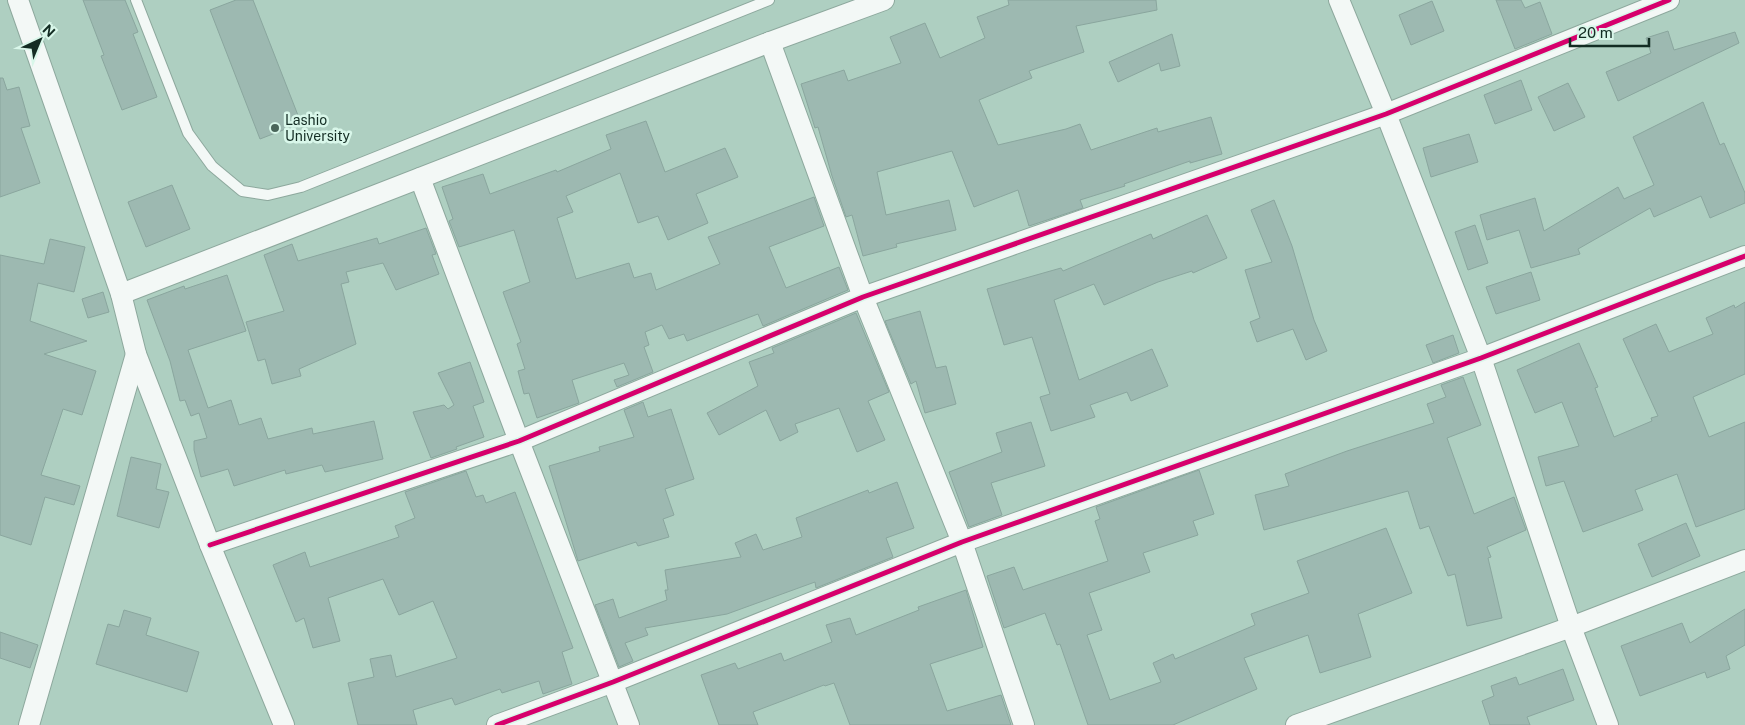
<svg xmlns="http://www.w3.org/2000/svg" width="1745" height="725" font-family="'Public Sans',sans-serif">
	<rect width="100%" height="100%" fill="#aecfc1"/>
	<g fill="#9db9b1" stroke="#8aa69e">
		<polygon points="83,0 125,0 138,32 133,34 157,97 122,110 101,56 104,55"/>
		<polygon points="236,0 253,0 301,123 260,139 210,10"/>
		<polygon points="1008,0 1156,0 1157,10 1076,26 1084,52 1029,71 1032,78 979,100 998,145 1066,129 1080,124 1091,150 1157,128 1158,132 1211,117 1222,154 1190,163 1190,161 1124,184 1125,186 1080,200 1083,208 1029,226 1018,190 974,207 952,151 877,172 886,215 949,200 956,230 896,244 897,247 863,256 852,215 846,217 832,176 818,127 815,128 801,84 844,70 848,81 901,63 890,37 925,23 940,58 985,38 977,17 1009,5"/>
		<polygon points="1496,0 1521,0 1525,8 1540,2 1552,34 1515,49"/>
		<polygon points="1432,1 1444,31 1411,45 1399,15"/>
		<polygon points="1668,31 1674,50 1735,32 1739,43 1618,101 1606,72 1651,53 1646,38"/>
		<polygon points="1172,34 1180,66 1161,71 1159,63 1118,82 1109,62"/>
		<polygon points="0,78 3,78 7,90 19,87 30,126 21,128 40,183 0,197"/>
		<polygon points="1521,80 1532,110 1495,124 1484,95"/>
		<polygon points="1568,83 1585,117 1554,131 1538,97"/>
		<polygon points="1703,102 1720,145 1724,143 1745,193 1745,203 1710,218 1701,196 1654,217 1650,208 1578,249 1580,254 1531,268 1519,230 1487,240 1480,215 1535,198 1544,231 1618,187 1624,199 1654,185 1633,137"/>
		<polygon points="646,121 665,172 725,148 738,177 696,194 708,223 668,240 658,216 638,223 620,173 566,196 573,212 557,218 576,279 629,263 634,278 651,273 656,290 720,264 708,237 814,197 824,226 769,247 786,288 839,267 848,290 763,326 758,314 687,341 684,334 669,339 662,325 645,332 649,345 644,347 653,372 617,387 614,380 629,375 624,363 572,380 579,403 537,418 529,393 524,394 518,371 525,369 517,344 521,342 503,292 530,282 514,230 459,247 449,221 453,219 442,187 483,174 490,194 556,170 557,172 611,149 606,135"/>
		<polygon points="1469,134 1478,162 1431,177 1423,148"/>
		<polygon points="172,185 190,229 146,247 128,202"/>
		<polygon points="1274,200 1292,246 1314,320 1327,351 1306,360 1293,329 1257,342 1250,322 1260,318 1245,270 1272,262 1251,210"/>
		<polygon points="1207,215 1227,258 1193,273 1192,271 1158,282 1104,305 1094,284 1054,300 1079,380 1152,349 1168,386 1131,401 1127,392 1090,405 1095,417 1051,431 1040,397 1050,394 1032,337 1004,345 987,289 1061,268 1063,271 1151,234 1153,239"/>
		<polygon points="1475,225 1488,263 1468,270 1455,232"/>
		<polygon points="426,228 436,254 432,255 439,274 396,290 383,263 346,272 349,282 341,284 356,344 299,369 301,376 272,384 265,359 258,361 246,322 284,311 264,255 292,244 298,261 377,238 379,244"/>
		<polygon points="50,239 85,247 74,292 38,283 30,321 87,341 44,354 96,371 82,415 63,409 41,475 80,486 74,505 45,497 31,545 0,535 0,255 44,264"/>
		<polygon points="1531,272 1540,300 1496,314 1486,287"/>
		<polygon points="227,275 246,331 188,350 208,408 231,400 239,425 261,418 268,439 312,428 313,434 374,421 383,459 325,472 322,465 286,474 285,470 234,486 228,469 201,477 194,450 194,441 207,438 199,413 191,416 185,400 180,401 170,361 147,300 184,286 185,289"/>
		<polygon points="103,292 109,312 88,318 82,299"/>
		<polygon points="1745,302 1745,374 1693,397 1709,437 1745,422 1745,509 1696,527 1677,474 1635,490 1643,510 1583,532 1564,481 1546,486 1538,457 1579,446 1562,402 1535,413 1517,370 1579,343 1598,387 1595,388 1614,437 1652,421 1651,418 1658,416 1623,339 1656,324 1669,352 1713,334 1706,318 1734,305 1735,308"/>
		<polygon points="920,311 936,368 946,366 956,404 925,413 916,381 911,384 885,321"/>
		<polygon points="856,313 889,392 868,401 885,440 857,452 839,408 795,424 798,432 780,441 766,410 719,435 707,413 758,386 749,362 774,353 772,348"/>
		<polygon points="1453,335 1459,353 1433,363 1426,345"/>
		<polygon points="470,362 484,402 473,406 484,437 456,447 457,449 431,458 413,412 444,405 448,409 454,405 438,373"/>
		<polygon points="1463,377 1481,425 1447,438 1474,514 1514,497 1526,530 1487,547 1491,557 1488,558 1502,618 1467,626 1455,574 1448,576 1429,526 1420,529 1408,491 1264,530 1255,495 1289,486 1285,474 1347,451 1434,423 1427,404 1446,397 1441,385"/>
		<polygon points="643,402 648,417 671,409 694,479 665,489 674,515 663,519 669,537 638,546 636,542 578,561 549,466 600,451 599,447 634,437 624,410"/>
		<polygon points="1031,422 1045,466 991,483 1002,515 969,527 949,472 1002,452 996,433"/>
		<polygon points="131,457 161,464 156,489 169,492 159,528 117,516"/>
		<polygon points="1199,470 1214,514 1193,521 1198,535 1143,553 1150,572 1089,593 1102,630 1087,635 1110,700 1161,682 1153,663 1173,654 1175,659 1255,625 1251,614 1309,593 1297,561 1386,528 1412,593 1358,614 1371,657 1320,673 1308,635 1244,658 1257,689 1173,725 1088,725 1060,644 1057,645 1045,613 1004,628 987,576 1014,567 1023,590 1108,561 1095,521 1100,519 1096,507"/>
		<polygon points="466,471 476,497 483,495 486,503 515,492 573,648 562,652 572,684 543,694 539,681 502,693 500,689 455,705 452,698 413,710 417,725 358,725 348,683 374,677 370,659 391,655 396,677 457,658 433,601 399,615 383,579 328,598 340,641 313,648 304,618 296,622 273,565 305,552 310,567 399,537 395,526 415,518 405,492"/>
		<polygon points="897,482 914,528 886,538 893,557 816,588 815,582 727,614 645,628 648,635 625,643 633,661 619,667 595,605 613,599 619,618 667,600 665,590 668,590 665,570 741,557 735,543 756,534 763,550 802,537 796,518 868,490 869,493"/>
		<polygon points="1686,523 1700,556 1652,577 1638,544"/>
		<polygon points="966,590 983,647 930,664 947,711 1001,695 1011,725 850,725 834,683 825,686 824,685 753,712 758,725 719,725 701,675 735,663 738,669 781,653 784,661 832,642 826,625 850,618 856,635 919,610 918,607"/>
		<polygon points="1745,609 1745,645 1726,656 1730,669 1707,678 1705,672 1640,696 1621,646 1682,623 1690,643"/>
		<polygon points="124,610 151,618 146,635 199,652 187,692 96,664 108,624 119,627"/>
		<polygon points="0,632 38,645 30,668 0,658"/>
		<polygon points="1563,669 1574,700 1527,717 1530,725 1490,725 1482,701 1494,696 1491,686 1516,677 1519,685"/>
	</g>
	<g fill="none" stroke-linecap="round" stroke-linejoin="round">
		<g stroke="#8da89d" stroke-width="12">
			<polyline id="lane" points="136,0 188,133 212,166 242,191 268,195 301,187 769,0"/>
		</g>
		<g stroke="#8da89d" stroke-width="22">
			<g id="street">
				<polyline points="18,0 121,294 136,354 210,545 284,725"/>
				<polyline points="1339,0 1386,114 1481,358 1571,627 1608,725"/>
				<polyline points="770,42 863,297 962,542 1024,725"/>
				<polyline points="420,178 519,441 629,725"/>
				<polyline points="121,294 770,42 884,0"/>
				<polyline points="210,545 519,441 863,297 1386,114 1669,0"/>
				<polyline points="29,725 136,354"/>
				<polyline points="497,725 613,682 962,542 1481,358 1745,256"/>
				<polyline points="1296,725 1571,627 1745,560"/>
			</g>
		</g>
		<use href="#lane" stroke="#f3f8f6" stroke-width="10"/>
		<use href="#street" stroke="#f3f8f6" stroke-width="20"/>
		<g stroke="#d9f7ea" stroke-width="8">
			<g id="cycleway">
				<polyline points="210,545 519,441 863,297 1386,114 1669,0"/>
				<polyline points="497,725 613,682 962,542 1481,358 1745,256"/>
			</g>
		</g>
		<use href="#cycleway" stroke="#d6006c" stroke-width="5"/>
	</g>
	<circle fill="#49655a" stroke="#d9f7ea" stroke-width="2" cx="275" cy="128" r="5"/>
	<g text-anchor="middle" stroke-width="5" stroke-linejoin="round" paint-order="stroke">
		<g font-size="14" fill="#132c23" stroke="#d9f7ea" text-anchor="start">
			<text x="285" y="125">Lashio<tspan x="285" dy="16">University</tspan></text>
		</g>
	</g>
	<g transform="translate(40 40) rotate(44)" stroke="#d9f7ea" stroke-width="4" paint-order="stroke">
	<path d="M0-4L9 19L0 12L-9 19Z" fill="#132c23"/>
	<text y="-8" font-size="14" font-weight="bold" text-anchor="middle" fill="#132c23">N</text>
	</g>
	<path d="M1570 38v8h79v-8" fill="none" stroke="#132c23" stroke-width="2.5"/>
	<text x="1578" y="38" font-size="15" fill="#132c23" stroke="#d9f7ea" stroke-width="4" paint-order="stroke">20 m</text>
</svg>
